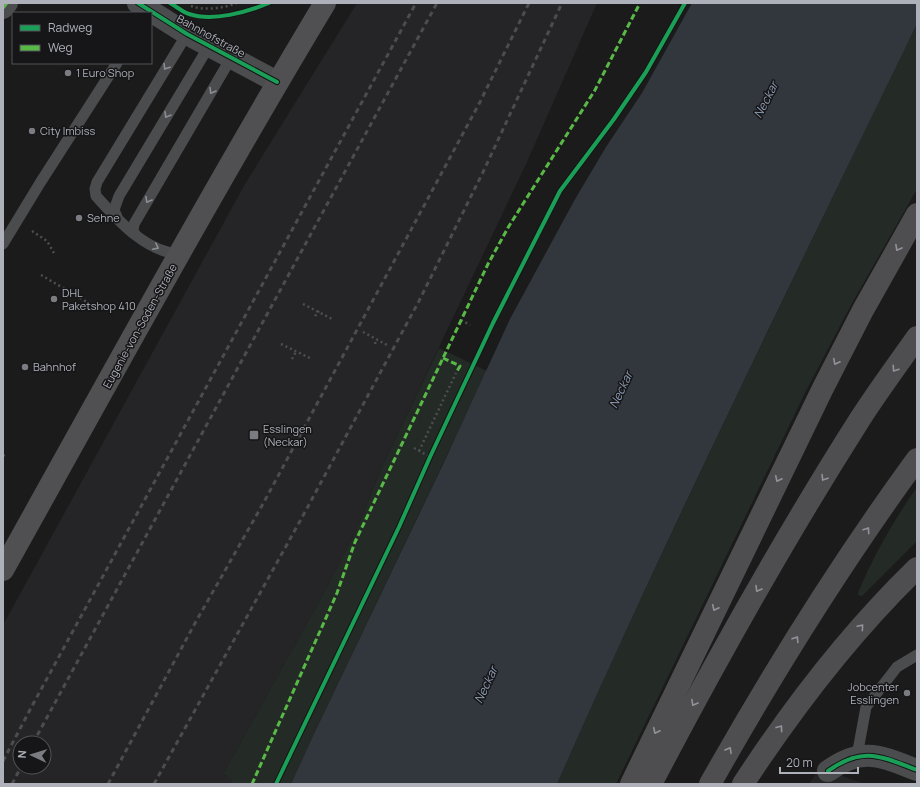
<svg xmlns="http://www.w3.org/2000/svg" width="920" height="787" font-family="Manrope,sans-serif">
	<rect width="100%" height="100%" fill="#1b1b1b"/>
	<g fill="#252527" fill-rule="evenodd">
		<path d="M357 3H597L527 162 381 469 356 531 322 596 223 774 233 779 231 784H3V625L245 184ZM20 743H44V767H20Z"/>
		<polygon points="819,769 828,771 865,784 809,784"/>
	</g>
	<g fill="#242a25">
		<path d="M917 24V189L851 305 806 391 616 784H557C613 656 673 530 733 404 794 277 855 150 917 24Z"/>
		<polygon points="439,348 487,371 312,738 291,784 231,784 232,779 223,774 322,596 356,531 381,469"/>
		<path d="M917 487V541L862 596 858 595V593C874 554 893 522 917 487Z"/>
	</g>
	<path fill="#32373e" d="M692 3H917V24C854 153 791 282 729 412 670 535 612 659 557 784H291L312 738 445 460 510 319 574 201 606 147 642 93Z"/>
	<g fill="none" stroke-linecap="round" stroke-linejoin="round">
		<g stroke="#4d4e50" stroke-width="2.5" stroke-dasharray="2 3" stroke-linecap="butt">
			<path d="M191 6C205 11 224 8 237 3"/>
			<polyline points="32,231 47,241 54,253"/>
			<polyline points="41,275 87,302"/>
			<polyline points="303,304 334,320"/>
			<polyline points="315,316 319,311"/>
			<polyline points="461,320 470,325"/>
			<polyline points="363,332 387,345"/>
			<polyline points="281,344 312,359"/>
			<polyline points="375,344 376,340"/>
			<polyline points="292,359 296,352"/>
			<polyline points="414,448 430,457"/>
			<polyline points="419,451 456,373"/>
			<polyline points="3,455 6,457"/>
			<polyline points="276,784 399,527 430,457 493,323 560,191 614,119 646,72 685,3"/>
		</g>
		<g stroke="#4b4c4e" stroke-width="11">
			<polyline points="117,217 114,210 119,196 209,46"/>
			<polyline points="135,234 133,231 134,224 231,58"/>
			<polyline points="3,244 40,183 117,63"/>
			<path d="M180 254C145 252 118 220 96 196L95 189 97 182 187 34"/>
			<polyline points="857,756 866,707 897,667 917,655"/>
		</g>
		<g stroke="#4b4c4e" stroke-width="22">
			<polyline points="138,3 187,34 277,82"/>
			<polyline points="3,8 7,3"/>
			<path d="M828 771C863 746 880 756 917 770"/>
		</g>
		<path stroke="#505052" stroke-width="22" d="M3 570C109 380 213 189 325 3"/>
		<g stroke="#4e4e51" stroke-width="22">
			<polyline points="631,784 823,388 863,310 917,214"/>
			<path d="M651 784C716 660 785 537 860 419 878 391 898 364 917 337"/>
			<path d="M710 784C773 672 841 563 917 459"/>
			<path d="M743 784C794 706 850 633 917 568"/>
		</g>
		<g stroke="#4c4c4f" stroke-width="3" stroke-dasharray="5 4" stroke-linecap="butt">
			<polyline points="33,743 437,3"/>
			<polyline points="3,761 32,706 416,3"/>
			<polyline points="12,784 21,767"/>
			<polyline points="108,784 194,625 264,502 480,102 529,3"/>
			<polyline points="154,784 305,512 419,301 484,170 562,3"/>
		</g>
		<g stroke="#58b947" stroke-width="3" stroke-dasharray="6 3" stroke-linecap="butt">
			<polyline points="3,8 7,3"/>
			<polyline points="443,358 460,366 456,373"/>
			<polyline points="252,784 337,593 355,542 488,264 509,226 595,90 640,3"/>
		</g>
		<g stroke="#161517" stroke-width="6">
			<g id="cycleway">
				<polyline points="138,3 187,34 277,82"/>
				<path d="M170 3C177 7 183 12 189 14 213 22 247 12 269 3"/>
				<path d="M828 771C863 746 880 756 917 770"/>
				<polyline points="276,784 399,527 430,457 493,323 560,191 614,119 646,72 685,3"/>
			</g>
		</g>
		<use href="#cycleway" stroke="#1a9f57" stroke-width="4"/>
	</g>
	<defs><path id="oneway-chevron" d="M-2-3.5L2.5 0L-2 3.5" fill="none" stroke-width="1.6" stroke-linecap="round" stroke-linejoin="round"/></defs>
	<g stroke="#8b8e94">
		<use href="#oneway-chevron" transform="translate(166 67) rotate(122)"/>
		<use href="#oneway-chevron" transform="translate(212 91) rotate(121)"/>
		<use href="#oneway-chevron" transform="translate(167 115) rotate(121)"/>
		<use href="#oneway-chevron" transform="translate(148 200) rotate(119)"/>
		<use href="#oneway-chevron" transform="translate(156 247) rotate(27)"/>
	</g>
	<g stroke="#91939a">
		<use href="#oneway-chevron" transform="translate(898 248) rotate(119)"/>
		<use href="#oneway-chevron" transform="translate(836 362) rotate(117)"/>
		<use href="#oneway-chevron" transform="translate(895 369) rotate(124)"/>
		<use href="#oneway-chevron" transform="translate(824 478) rotate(122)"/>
		<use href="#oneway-chevron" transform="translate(778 479) rotate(116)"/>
		<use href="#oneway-chevron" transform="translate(867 530) rotate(-56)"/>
		<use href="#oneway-chevron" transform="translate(758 589) rotate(120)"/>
		<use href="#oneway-chevron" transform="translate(715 608) rotate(116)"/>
		<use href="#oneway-chevron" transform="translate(861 627) rotate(-49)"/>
		<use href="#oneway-chevron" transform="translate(796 639) rotate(-58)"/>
		<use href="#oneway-chevron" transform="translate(694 703) rotate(119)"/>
		<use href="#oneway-chevron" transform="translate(780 728) rotate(-54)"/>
		<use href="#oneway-chevron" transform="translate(656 731) rotate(116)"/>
		<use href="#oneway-chevron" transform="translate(729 750) rotate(-61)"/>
	</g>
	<g fill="#7b7c82" stroke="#161517" stroke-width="1.5">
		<circle cx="68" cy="73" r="4"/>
		<circle cx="32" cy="131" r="4"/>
		<circle cx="79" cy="218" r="4"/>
		<circle cx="54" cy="299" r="4"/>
		<circle cx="25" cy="367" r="4"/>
		<rect x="249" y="430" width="10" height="10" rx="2"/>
		<circle cx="907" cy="693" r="4"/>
	</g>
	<g text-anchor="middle" stroke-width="3" stroke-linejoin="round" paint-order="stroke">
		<g font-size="11" fill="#aeb1ba" stroke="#161517">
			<text transform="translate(211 36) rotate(29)" y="4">Bahnhofstraße</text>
			<text transform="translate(140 326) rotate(-61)" y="4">Eugenie-von-Soden-Straße</text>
		</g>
		<g font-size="11" fill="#aeb1ba" stroke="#161517" text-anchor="start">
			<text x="76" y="77">1 Euro Shop</text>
			<text x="40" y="135">City Imbiss</text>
			<text x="87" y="222">Sehne</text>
			<text x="62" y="297">DHL<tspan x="62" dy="13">Paketshop 410</tspan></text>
			<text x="33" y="371">Bahnhof</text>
			<text x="263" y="433">Esslingen<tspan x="263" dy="13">(Neckar)</tspan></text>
			<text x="899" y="691" text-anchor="end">Jobcenter<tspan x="899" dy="13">Esslingen</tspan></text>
		</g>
		<g font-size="12" font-style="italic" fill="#8a9bb1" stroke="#161517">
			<text transform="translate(766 100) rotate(-63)" y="4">Neckar</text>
			<text transform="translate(621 390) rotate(-65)" y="4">Neckar</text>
			<text transform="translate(486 685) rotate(-65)" y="4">Neckar</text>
		</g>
	</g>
	<rect width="920" height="787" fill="none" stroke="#aeb1ba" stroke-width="8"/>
	<rect x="12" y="12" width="140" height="52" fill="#161517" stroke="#535358"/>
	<rect x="20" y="25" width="20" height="6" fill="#1a9f57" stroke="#535358"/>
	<text x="48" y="32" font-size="12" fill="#aeb1ba">Radweg</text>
	<rect x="20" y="45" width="20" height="6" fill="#58b947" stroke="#535358"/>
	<text x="48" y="52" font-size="12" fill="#aeb1ba">Weg</text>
	<g transform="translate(32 755) rotate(274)"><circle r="19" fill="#161517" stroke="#535358"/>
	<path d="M0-3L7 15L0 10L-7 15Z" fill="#7b7c82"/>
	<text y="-6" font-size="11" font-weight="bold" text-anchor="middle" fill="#aeb1ba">N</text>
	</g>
	<path d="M780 767v6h78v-6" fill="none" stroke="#aeb1ba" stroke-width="2"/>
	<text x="786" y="767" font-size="12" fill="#aeb1ba" stroke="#161517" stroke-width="3" paint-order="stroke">20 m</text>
</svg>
